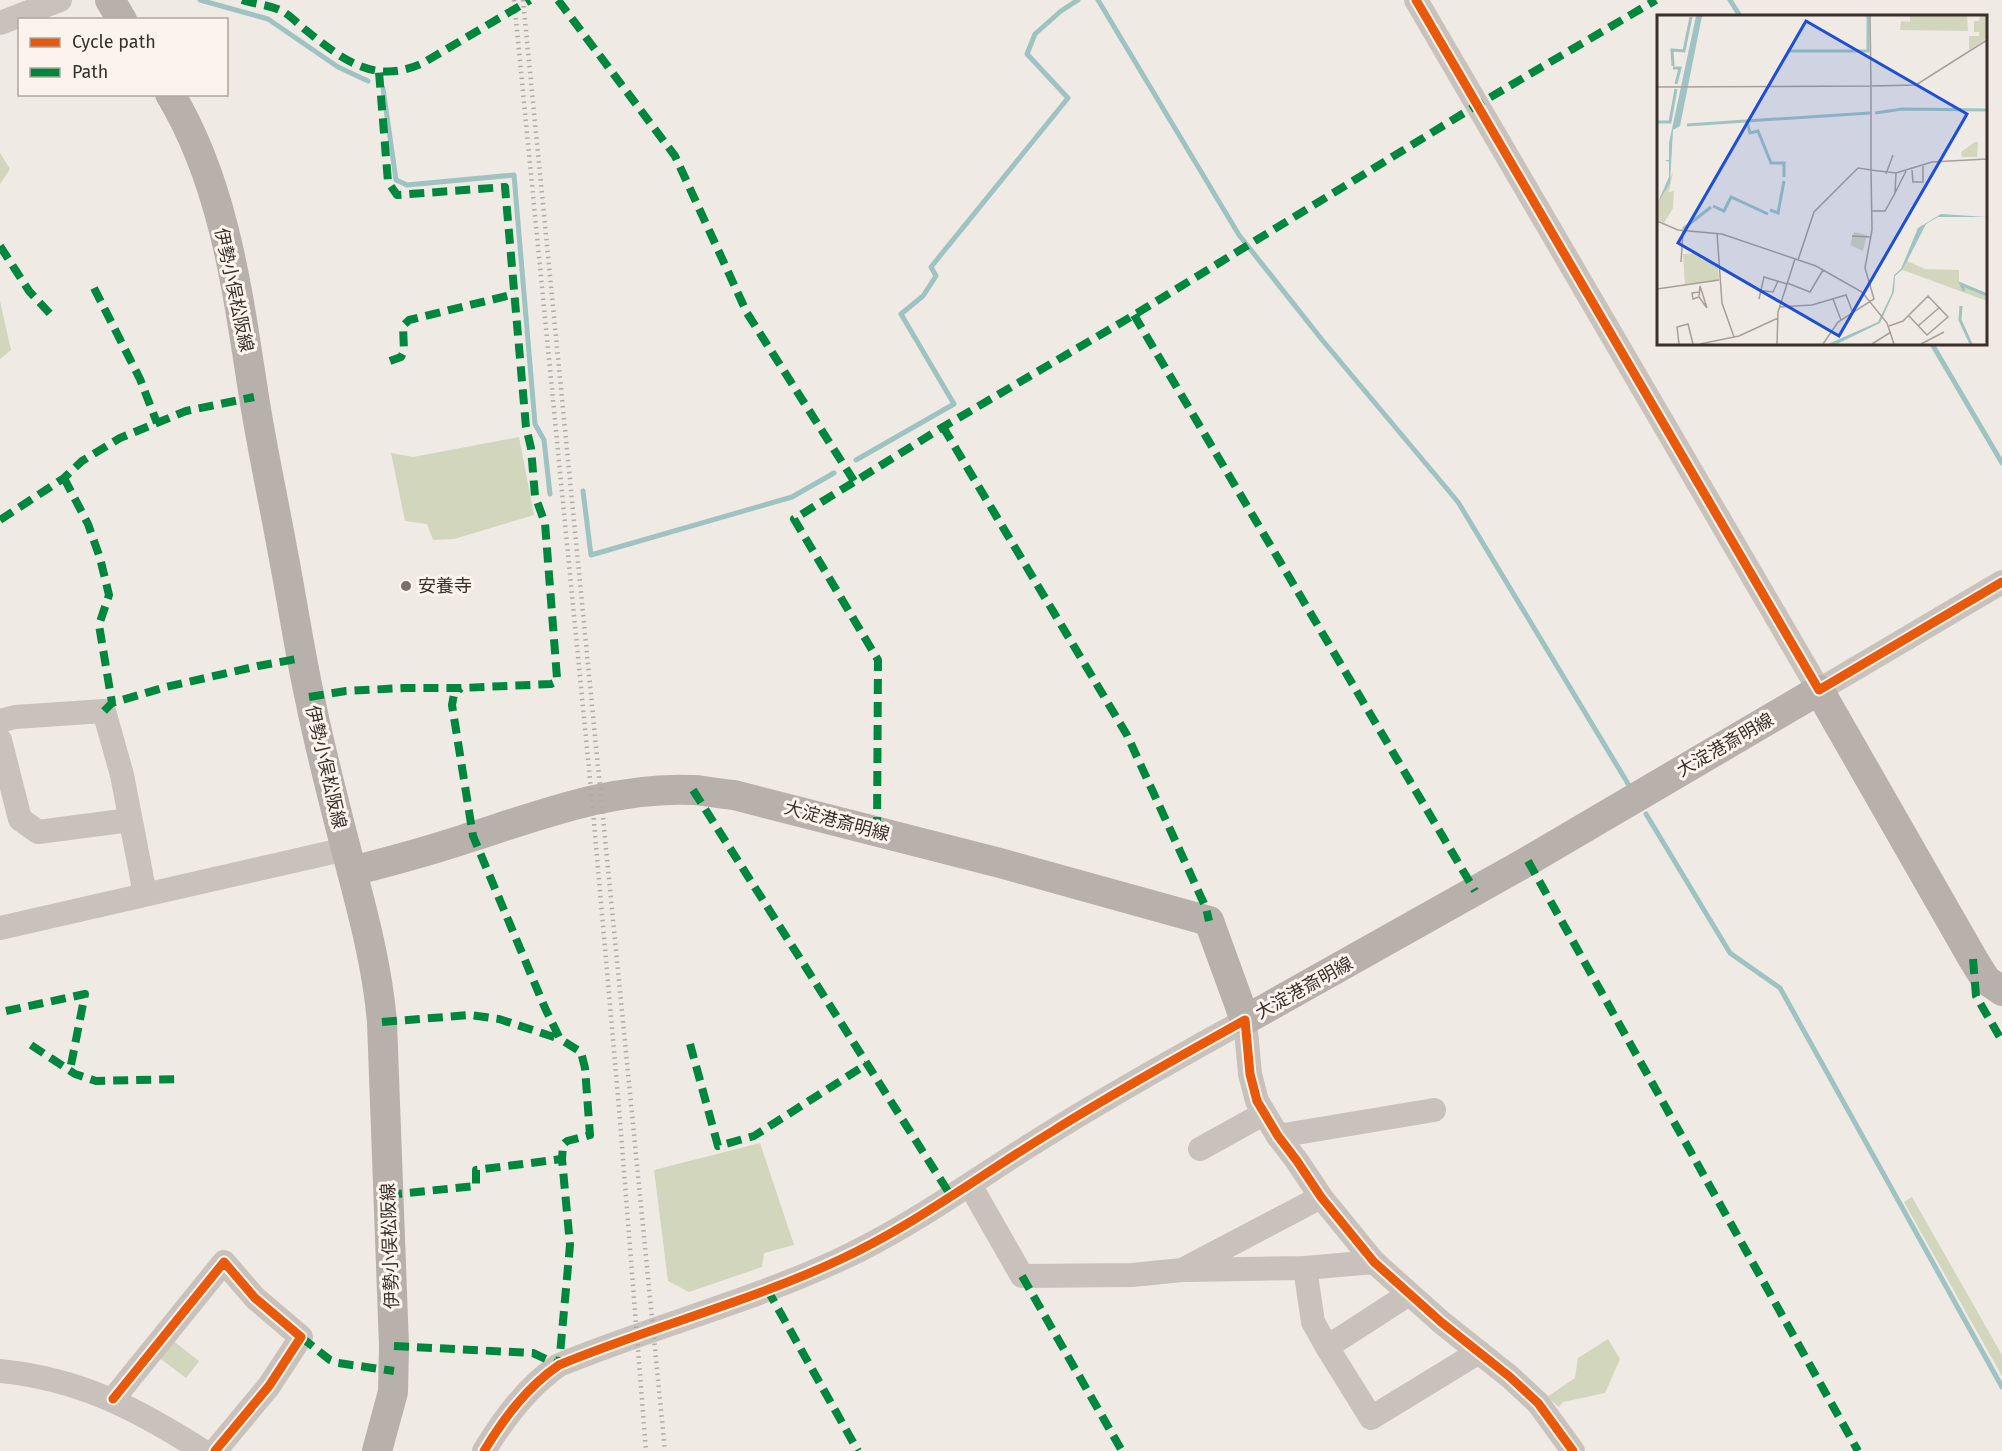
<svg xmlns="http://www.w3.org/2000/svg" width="2002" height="1451" font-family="'Fira Sans','Noto Sans JP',sans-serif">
	<rect width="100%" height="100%" fill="#f0eae4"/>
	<g fill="#d1d6bd">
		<polygon points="0,153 10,169 0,184"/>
		<polygon points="0,301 11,350 0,359"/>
		<polygon points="519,437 534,515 454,539 433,540 427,524 405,521 391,453 413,457"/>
		<polygon points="760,1143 794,1245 764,1253 762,1267 689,1292 668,1281 654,1170"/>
		<polygon points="1912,1197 2002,1355 2002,1376 1904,1202"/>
		<polygon points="1608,1339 1620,1359 1605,1393 1563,1402 1559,1407 1547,1397 1575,1378 1578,1358"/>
		<polygon points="172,1340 199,1361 186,1378 158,1357"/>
	</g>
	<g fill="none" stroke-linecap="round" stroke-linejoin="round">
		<g stroke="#9ec3c2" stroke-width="5">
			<polyline points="200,0 268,19 338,67 368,81"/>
			<polyline points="1098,0 1239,235 1323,341 1458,502 1630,787"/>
			<polyline points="1730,0 1740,16"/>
			<polyline points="383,88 396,180 407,185 514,175 535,424 544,440 550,494"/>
			<polyline points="1932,344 2002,463"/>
			<polyline points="856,460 954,404 901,314 923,296 936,276 931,267 1068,98 1027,54 1035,34 1061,11 1078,0"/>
			<polyline points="583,491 591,555 792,497 834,473"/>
			<polyline points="1646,814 1730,953 1780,988 2002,1387"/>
		</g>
		<g stroke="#c9c2bc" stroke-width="24">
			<polyline points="1416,0 1819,690 2002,582"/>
			<polyline points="0,23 60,0"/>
			<polyline points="0,721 15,717 104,711 122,775 145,894"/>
			<polyline points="0,740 20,819 38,832 130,820"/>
			<polyline points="0,928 346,849"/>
			<polyline points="1278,1136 1434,1110"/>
			<polyline points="1200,1149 1263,1114"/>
			<polyline points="970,1185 1022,1276 1132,1275 1182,1270 1321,1197"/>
			<polyline points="1305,1268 1313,1322 1327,1347"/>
			<polyline points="1187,1270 1305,1268 1374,1262"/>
			<polyline points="1409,1294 1327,1347 1371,1418 1479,1352"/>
			<path d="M0 1371C80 1379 137 1409 203 1451"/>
			<polyline points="113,1399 224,1262 255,1298 301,1337 269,1386 215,1451"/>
			<path d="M484 1451C504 1418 527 1387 559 1365 651 1327 749 1302 839 1260 915 1225 982 1174 1053 1131 1115 1092 1181 1056 1245 1020L1250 1074 1257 1101 1278 1136 1297 1161 1321 1197 1374 1262 1441 1322 1510 1377 1538 1403 1573 1451"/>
		</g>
		<g stroke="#b8b0ab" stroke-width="30">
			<polyline points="110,0 122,20"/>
			<path d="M170 94C225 185 238 295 254 397 262 448 273 498 282 548 292 599 299 649 310 699 320 749 333 799 346 849 361 906 377 963 382 1022L394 1346 393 1392 377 1451"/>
			<path d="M352 871C392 861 432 850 471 837 543 814 616 786 694 790 707 791 721 794 734 795L1000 863 1209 921 1245 1020 1528 861 1819 690 1973 959 1986 980 2002 991"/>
		</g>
		<g stroke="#b1aba6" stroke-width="4.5" stroke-dasharray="1.5 4.5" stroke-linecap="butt">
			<polyline points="514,0 592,800 619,1108 646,1451"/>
			<polyline points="523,0 665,1451"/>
		</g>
		<g stroke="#00873e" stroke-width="8" stroke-dasharray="15 8" stroke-linecap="butt">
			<path d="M242 0C254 4 270 5 282 11 291 16 299 25 307 31 344 61 376 85 423 63L530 0"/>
			<polyline points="558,0 675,156 747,313 854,481"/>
			<polyline points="0,246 29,291 53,317"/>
			<polyline points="94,288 140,379 157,423"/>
			<polyline points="1134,315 1475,891"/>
			<polyline points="390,361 401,357 404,351 403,326 409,320 515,294"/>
			<polyline points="943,427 1127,735 1206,908 1209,921"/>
			<polyline points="64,478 88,524 100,558 109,595 99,625 112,703"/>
			<polyline points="0,520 64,478 82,461 120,438 186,411 254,397"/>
			<polyline points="309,697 346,691 404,688 461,688 551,684 556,682 557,678 545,523 535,496 531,448 526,427 505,187 397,195 388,182 379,72"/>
			<polyline points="104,711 112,703 166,687 258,666 302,658"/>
			<polyline points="693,790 951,1196"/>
			<polyline points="877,832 878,660 794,519 943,427 1134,315 1477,105 1656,0"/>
			<polyline points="1528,861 1858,1451"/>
			<polyline points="1973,959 1976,996 2002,1041"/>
			<polyline points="6,1011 85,994 70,1070"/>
			<polyline points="382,1022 470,1015 499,1019 560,1039"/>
			<polyline points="690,1044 718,1146 754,1136 867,1064"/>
			<polyline points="31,1045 75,1074 96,1081 181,1079"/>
			<polyline points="387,1195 476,1186 476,1170 562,1159"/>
			<polyline points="1022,1276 1122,1451"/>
			<polyline points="767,1289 858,1451"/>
			<polyline points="301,1337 330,1360 338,1363 394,1371"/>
			<polyline points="394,1346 533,1353 559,1365 570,1245 562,1159 563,1145 567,1141 590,1135 585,1068 581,1052 560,1039 545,1008 473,836 452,705 454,694 461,688"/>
		</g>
		<g stroke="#fcf4ec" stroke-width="13">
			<g id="cycleway">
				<polyline points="1416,0 1819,690 2002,582"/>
				<polyline points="113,1399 224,1262 255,1298 301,1337 269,1386 215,1451"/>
				<path d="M484 1451C504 1418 527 1387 559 1365 651 1327 749 1302 839 1260 915 1225 982 1174 1053 1131 1115 1092 1181 1056 1245 1020L1250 1074 1257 1101 1278 1136 1297 1161 1321 1197 1374 1262 1441 1322 1510 1377 1538 1403 1573 1451"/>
			</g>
		</g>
		<use href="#cycleway" stroke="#e8590c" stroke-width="9"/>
	</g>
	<circle fill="#7a706a" stroke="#fcf4ec" stroke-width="2" cx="406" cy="586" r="6"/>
	<g text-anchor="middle" stroke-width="6" stroke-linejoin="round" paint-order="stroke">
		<g font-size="18" fill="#3b2f29" stroke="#fcf4ec">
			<text transform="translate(234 290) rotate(78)" y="6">伊勢小俣松阪線</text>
			<text transform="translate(1725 745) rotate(-30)" y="6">大淀港斎明線</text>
			<text transform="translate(326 767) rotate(77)" y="6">伊勢小俣松阪線</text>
			<text transform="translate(837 821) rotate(15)" y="6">大淀港斎明線</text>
			<text transform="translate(1304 988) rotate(-29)" y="6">大淀港斎明線</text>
			<text transform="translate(390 1246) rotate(-92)" y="6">伊勢小俣松阪線</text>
		</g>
		<g font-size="18" fill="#3b2f29" stroke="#fcf4ec" text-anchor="start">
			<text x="418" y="592">安養寺</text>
		</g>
	</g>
	<g transform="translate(1657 15)">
		<rect width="330" height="330" fill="#f0eae4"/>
		<path d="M253 1H310L311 16 243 15 244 6 253 7ZM323 1H330V23L312 35V21H322V17H317V6H322ZM318 127H321L320 142H305L304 137ZM16 157 12 177 17 176 16 193 7 208 0 204V190ZM197 217 210 220 206 236 193 230ZM41 238 44 244 61 249 62 265 28 270 26 239ZM250 246 268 254 302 255V267L330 282V286L246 255Z" fill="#d1d6bd"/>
		<path d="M39 1H45L23 111 16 115 13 168 0 189 12 162V147L8 145H12V128ZM284 199 330 202H281L269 209 246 254 238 261 237 277 223 308 180 329H171L221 307 235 278 237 260 244 254 261 213Z" fill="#9ec3c2"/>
		<path fill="none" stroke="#9ec3c2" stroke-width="3" d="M130 36H211V1M16 51 15 35 27 36 34 2M16 53H23L19 69M218 98 245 94 330 95M0 107H13L19 74M30 110 89 106M127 162V148H114L101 116 93 118 90 106 213 98M56 191 67 196 74 182 111 199M113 195 121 198 127 166M26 214 54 192M307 276 304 269 330 280M304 291 303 305 314 329"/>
		<path fill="none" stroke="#a89f99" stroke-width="1.5" d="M0 72 214 71 213 1M255 155 256 167H266V151M229 159 236 140M238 178 249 156M215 196H228L238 178 239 158M0 206 21 215 65 219 159 251 205 277 230 308 237 329M60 218 65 288 77 322M195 221 214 222M141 245 157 197 201 153 214 155V71L259 70 330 25M24 247 26 216M130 268 153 277 166 255M43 271 42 282 50 293M43 271 50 293M0 274 62 265M101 275 116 277 121 266M42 277 35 278 36 284 42 282M102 284 107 262 130 269M176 284 184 305M123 292 155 290 189 280 196 298M232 311 246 306 271 281 291 302 270 320 252 301M261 311 283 292M22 329 20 312 31 309 36 329M43 329 82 321 121 303M120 329 121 297 138 244M166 329 181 307 217 284 208 253 215 215 214 155 239 158 275 147 330 144M215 329 234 317M264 329 287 317"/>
		<path fill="#1d4ed8" fill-opacity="0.15" stroke="#1d4ed8" stroke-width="3" d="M149 6 310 99 182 321 21 228Z"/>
		<rect width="330" height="330" fill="none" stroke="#3b2f29" stroke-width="3"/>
	</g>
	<rect x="18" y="18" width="210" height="78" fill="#fcf4ec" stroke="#afa59e" stroke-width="1.5"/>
	<rect x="30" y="38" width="30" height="9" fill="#e8590c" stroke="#afa59e" stroke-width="1.5"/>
	<text x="72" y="48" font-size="18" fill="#3b2f29">Cycle path</text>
	<rect x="30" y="68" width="30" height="9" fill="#00873e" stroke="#afa59e" stroke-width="1.5"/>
	<text x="72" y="78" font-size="18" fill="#3b2f29">Path</text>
</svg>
